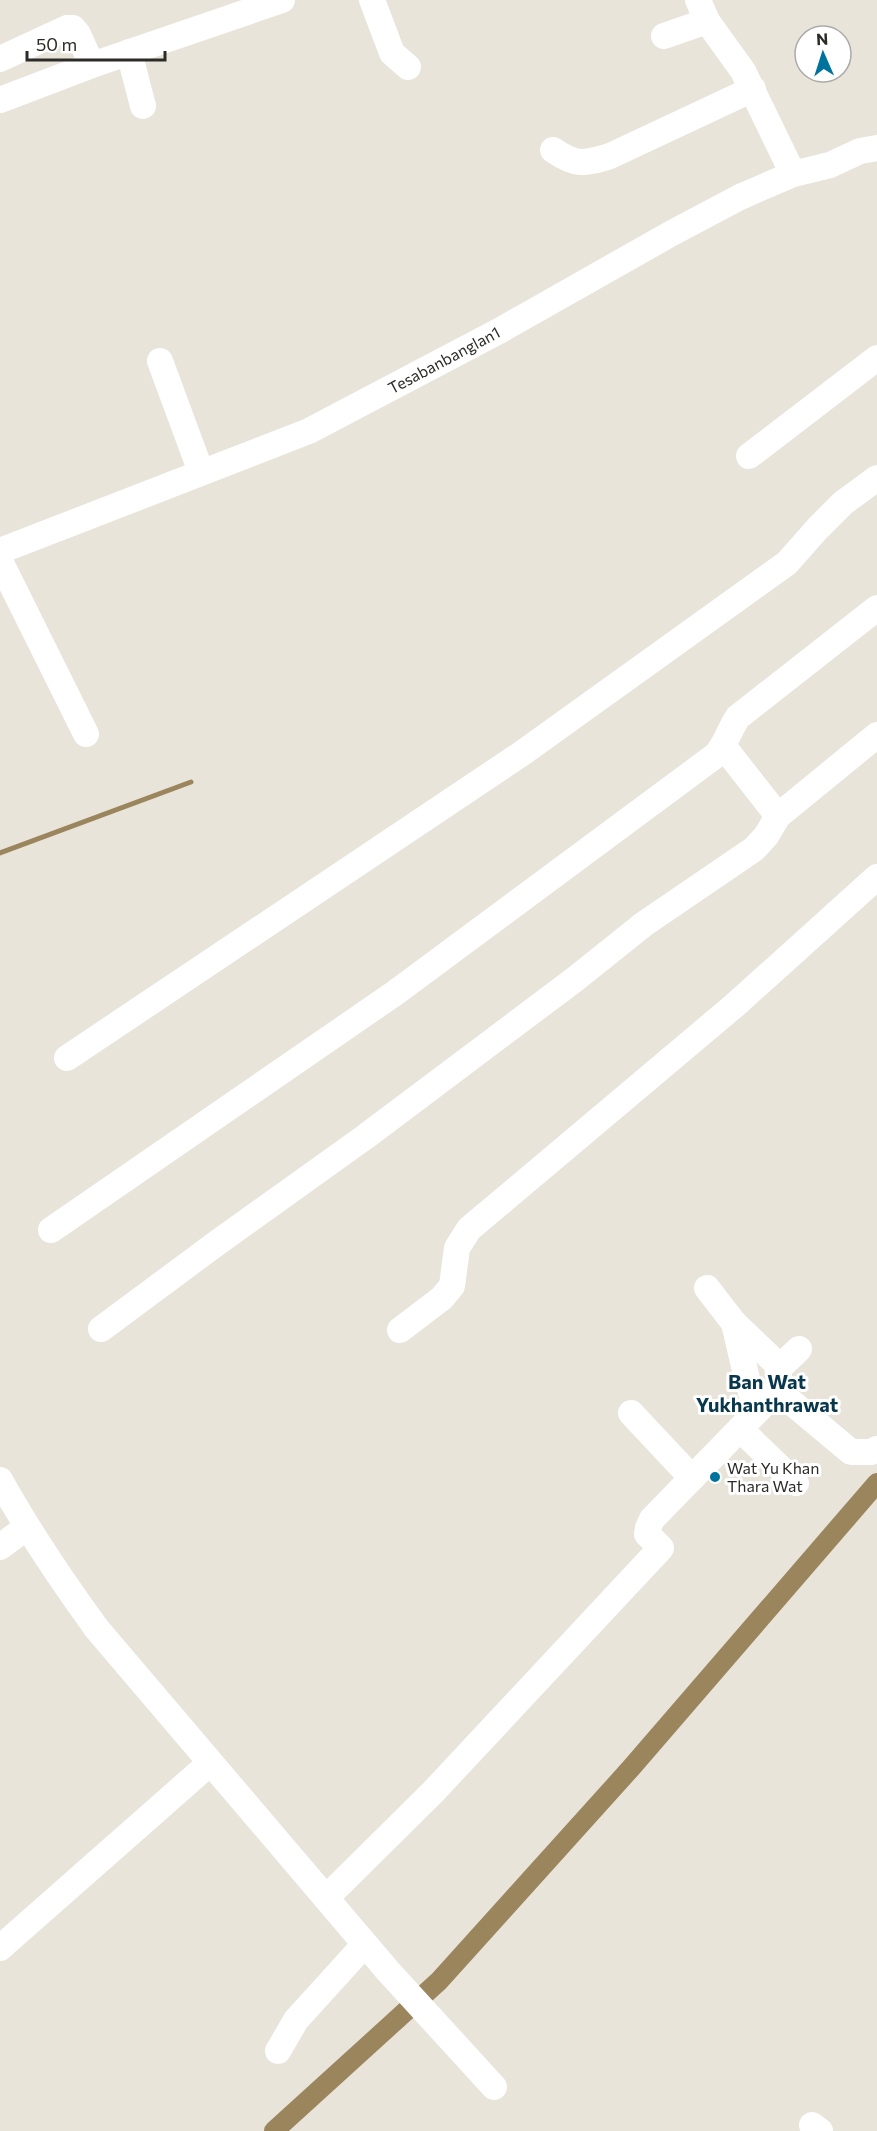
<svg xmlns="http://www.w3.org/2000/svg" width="877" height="2131" font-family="Commissioner,sans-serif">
	<rect width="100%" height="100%" fill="#e9e4da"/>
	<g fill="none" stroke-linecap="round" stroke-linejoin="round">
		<polyline stroke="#9a855d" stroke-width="5" points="0,853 191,782"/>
		<polyline stroke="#9a855d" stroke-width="20" points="274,2131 439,1981 631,1768 877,1483"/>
		<g stroke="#fff" stroke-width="26">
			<polyline points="372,0 392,53 408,67"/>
			<polyline points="698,0 707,21 743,71 793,174"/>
			<polyline points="664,36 707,21"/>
			<polyline points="129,52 143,106"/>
			<polyline points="0,59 67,28 73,28 78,34 92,65"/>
			<polyline points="0,100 92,65 282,0"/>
			<path d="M553 150C576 166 585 164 610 156L753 89"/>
			<polyline points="160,361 201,472"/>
			<polyline points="749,456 877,358"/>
			<polyline points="0,551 309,431 499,331 672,233 740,197 793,174 830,165 860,151 877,148"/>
			<polyline points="0,561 86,734"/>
			<polyline points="778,816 877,735"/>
			<polyline points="67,1058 521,754 787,563 818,528 843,503 877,478"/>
			<path d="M51 1230 395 993 716 755C726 744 729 730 738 717L877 608"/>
			<polyline points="707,1288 734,1323 747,1379 757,1411"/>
			<polyline points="734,1323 776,1363 779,1376 777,1394"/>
			<polyline points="101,1329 217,1243 365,1137 574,980 644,924 754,849 766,836 778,816 724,747"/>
			<polyline points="400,1330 442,1298 452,1286 457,1248 469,1229 735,1005 877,877"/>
			<polyline points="778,1369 799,1349"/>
			<polyline points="631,1413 692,1478"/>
			<polyline points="740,1429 796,1483"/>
			<path d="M0 1480C29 1532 62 1581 97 1629L388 1971 494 2087"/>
			<polyline points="0,1547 27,1527"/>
			<polyline points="326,1898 433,1792 661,1548 647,1534 648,1528 652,1519 772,1396 777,1394 784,1396 851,1452 871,1452 877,1449"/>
			<polyline points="0,1948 210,1763"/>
			<polyline points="278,2051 296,2020 365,1944"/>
			<polyline points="812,2125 820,2131"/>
		</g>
	</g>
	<circle fill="#00739d" stroke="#fff" stroke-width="2" cx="715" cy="1477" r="6"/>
	<g text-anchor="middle" stroke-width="6" stroke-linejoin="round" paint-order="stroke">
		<g font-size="16" fill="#2d2b28" stroke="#fff">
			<text transform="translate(444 360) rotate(-28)" y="6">Tesabanbanglan1</text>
		</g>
		<g font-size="16" fill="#2d2b28" stroke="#fff" text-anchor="start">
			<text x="727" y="1474">Wat Yu Khan<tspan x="727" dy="18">Thara Wat</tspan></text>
		</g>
		<g font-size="20" font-weight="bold" fill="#09384d" stroke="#fff">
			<text x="767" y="1389">Ban Wat<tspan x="767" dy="23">Yukhanthrawat</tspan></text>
		</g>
	</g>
	<g transform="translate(823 54) rotate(357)"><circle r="28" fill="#ffffff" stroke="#abaaa9" stroke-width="1.5"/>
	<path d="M0-4.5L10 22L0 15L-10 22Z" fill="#00739d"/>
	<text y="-9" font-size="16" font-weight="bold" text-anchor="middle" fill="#2d2b28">N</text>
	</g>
	<path d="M27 51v9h138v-9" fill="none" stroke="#2d2b28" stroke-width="3"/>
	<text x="36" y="51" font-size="18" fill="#2d2b28" stroke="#ffffff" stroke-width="4.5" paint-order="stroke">50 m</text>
</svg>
